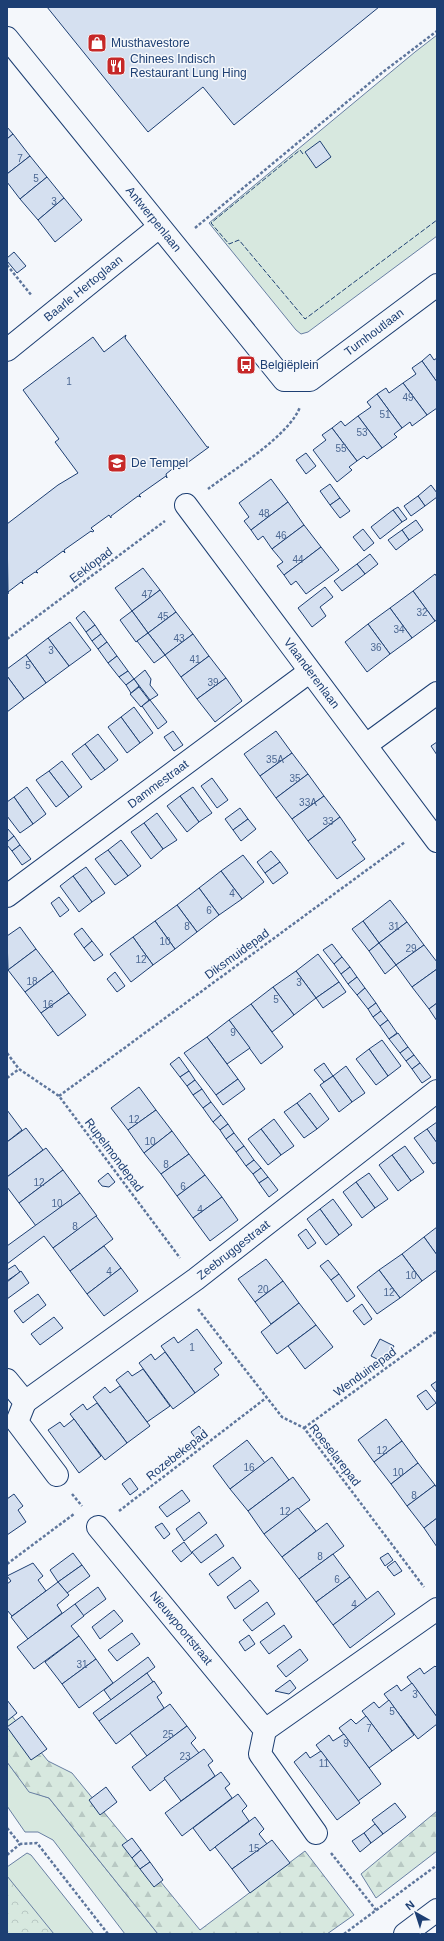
<svg xmlns="http://www.w3.org/2000/svg" width="444" height="1941" font-family="Arial,sans-serif">
	<defs>
		<pattern id="forest-firs" width="22" height="20" patternUnits="userSpaceOnUse"><rect width="22" height="20" fill="#d7e8df"/><path d="M5 1l3.5 6h-7zM16 11l3.5 6h-7z" fill="#b8c8c3"/></pattern>
		<pattern id="park-crowns" width="20" height="18" patternUnits="userSpaceOnUse"><rect width="20" height="18" fill="#d7e8df"/><path d="M2 6a3 3 0 1 1 6 0M12 15a3 3 0 1 1 6 0" fill="none" stroke="#b8c8c3"/></pattern>
	</defs>
	<rect width="100%" height="100%" fill="#f4f7fb"/>
	<g fill="#d7e8df" stroke="#687fa3">
		<polygon points="437,35 437,236 308,332 301,334 296,330 209,223 415,52"/>
		<polygon points="7,1762 29,1791 49,1798 158,1934 125,1934 53,1840 38,1832 25,1832 7,1806"/>
		<polygon points="27,1853 31,1855 94,1934 43,1934 7,1887 7,1867"/>
	</g>
	<g fill="url(#forest-firs)" stroke="#687fa3">
		<polygon points="7,1710 48,1761 72,1773 200,1930 305,1851 354,1915 327,1934 158,1934 49,1798 29,1792 7,1762"/>
		<polygon points="437,1811 437,1851 376,1898 361,1874"/>
	</g>
	<polygon fill="url(#park-crowns)" stroke="#687fa3" points="7,1876 54,1934 7,1934"/>
	<g fill="#d5e0f0" stroke="#1d3f73">
		<polygon points="47,7 379,7 234,125 203,87 148,132"/>
		<polygon points="7,127 13,134 7,139"/>
		<polygon points="13,134 30,156 7,174 7,139"/>
		<polygon points="320,141 331,157 316,168 305,152"/>
		<polygon points="30,156 47,177 20,199 7,182 7,174"/>
		<polygon points="47,177 64,198 38,220 20,199"/>
		<polygon points="64,198 82,220 55,242 38,220"/>
		<polygon points="14,252 26,266 17,273 7,261 7,258"/>
		<polygon points="126,335 125,338 207,447 209,447 179,469 176,466 166,474 167,478 166,476 139,495 141,497 138,496 111,516 111,518 109,515 91,528 94,531 92,532 91,531 64,550 65,553 63,551 36,571 38,573 35,572 22,581 23,584 21,582 8,592 8,594 7,524 58,485 78,473 55,442 59,439 23,390 93,337 104,352"/>
		<polygon points="430,354 434,360 437,358 437,382 422,361"/>
		<polygon points="422,361 437,382 437,408 427,415 403,383 416,374 412,368"/>
		<polygon points="403,383 427,415 412,426 410,422 402,428 377,394 386,388 389,393"/>
		<polygon points="377,394 402,428 394,434 397,437 382,448 358,416 371,407 367,402"/>
		<polygon points="358,416 382,448 367,459 364,456 357,461 332,428 341,421 345,426"/>
		<polygon points="332,428 357,461 349,467 352,470 337,482 313,450 326,440 322,435"/>
		<polygon points="306,453 316,466 306,474 296,460"/>
		<polygon points="271,479 288,502 251,530 244,521 249,517 239,503"/>
		<polygon points="330,484 340,498 330,505 320,491"/>
		<polygon points="431,485 437,493 437,497 425,506 418,496"/>
		<polygon points="418,496 425,506 411,516 404,506"/>
		<polygon points="340,498 350,511 340,518 330,505"/>
		<polygon points="288,502 304,525 272,549 263,536 258,540 251,530"/>
		<polygon points="398,507 407,519 402,522 393,510"/>
		<polygon points="393,510 402,522 380,539 371,527"/>
		<polygon points="416,520 423,530 409,540 402,530"/>
		<polygon points="304,525 321,547 284,575 277,566 283,562 272,549"/>
		<polygon points="363,529 374,543 364,551 353,537"/>
		<polygon points="402,530 409,540 396,550 388,540"/>
		<polygon points="321,547 339,570 306,594 296,581 291,585 284,575"/>
		<polygon points="370,554 378,564 365,574 357,564"/>
		<polygon points="357,564 365,574 342,591 334,581"/>
		<polygon points="143,568 160,590 132,611 115,588"/>
		<polygon points="435,574 437,577 437,620 435,621 413,591"/>
		<polygon points="325,587 333,597 320,607 326,616 312,627 298,608"/>
		<polygon points="160,590 176,612 148,633 132,611"/>
		<polygon points="413,591 435,621 412,638 390,608"/>
		<polygon points="390,608 412,638 390,654 368,624"/>
		<polygon points="84,611 95,625 86,632 76,618"/>
		<polygon points="132,611 148,633 136,642 120,620"/>
		<polygon points="176,612 193,634 165,655 148,633"/>
		<polygon points="70,622 91,650 69,666 48,638"/>
		<polygon points="368,624 390,654 367,672 345,642"/>
		<polygon points="95,625 101,634 92,641 86,632"/>
		<polygon points="148,633 165,655 154,663 137,641"/>
		<polygon points="101,634 107,642 98,649 92,641"/>
		<polygon points="193,634 209,656 181,677 165,655"/>
		<polygon points="48,638 69,666 46,683 26,655"/>
		<polygon points="107,642 117,656 108,663 98,649"/>
		<polygon points="26,655 46,683 24,699 7,676 7,669"/>
		<polygon points="117,656 128,671 119,677 108,663"/>
		<polygon points="209,656 226,678 197,699 181,677"/>
		<polygon points="145,670 151,679 150,685 158,695 150,700 134,679"/>
		<polygon points="128,671 134,679 126,685 119,677"/>
		<polygon points="7,676 24,699 7,712"/>
		<polygon points="226,678 242,701 215,722 197,699"/>
		<polygon points="134,679 139,686 131,693 126,685"/>
		<polygon points="139,687 149,700 141,707 130,694"/>
		<polygon points="150,700 167,722 158,729 142,706"/>
		<polygon points="134,707 153,733 140,743 121,717"/>
		<polygon points="121,717 140,743 127,753 108,727"/>
		<polygon points="173,731 183,745 174,751 164,737"/>
		<polygon points="276,731 292,753 260,776 244,754"/>
		<polygon points="98,734 118,760 105,770 85,744"/>
		<polygon points="437,742 437,755 431,746"/>
		<polygon points="85,744 105,770 91,780 72,754"/>
		<polygon points="292,753 308,774 276,798 260,776"/>
		<polygon points="62,761 82,787 69,797 49,771"/>
		<polygon points="49,771 69,797 56,807 36,780"/>
		<polygon points="308,774 324,796 292,819 276,798"/>
		<polygon points="212,778 228,800 217,808 201,786"/>
		<polygon points="27,787 46,814 33,824 14,797"/>
		<polygon points="193,787 212,813 199,822 180,796"/>
		<polygon points="180,796 199,822 187,832 167,806"/>
		<polygon points="324,796 340,817 308,841 292,819"/>
		<polygon points="14,797 33,824 20,833 7,816 7,802"/>
		<polygon points="240,808 248,819 233,830 225,819"/>
		<polygon points="157,813 177,840 163,849 144,823"/>
		<polygon points="340,817 356,840 352,842 365,859 337,879 308,841"/>
		<polygon points="248,819 256,829 241,841 233,830"/>
		<polygon points="144,823 163,849 151,859 131,832"/>
		<polygon points="7,828 14,836 7,842"/>
		<polygon points="14,836 20,845 12,851 7,845 7,842"/>
		<polygon points="121,840 141,866 128,876 108,850"/>
		<polygon points="20,845 31,859 22,865 12,851"/>
		<polygon points="108,850 128,876 115,885 95,859"/>
		<polygon points="271,851 280,862 265,873 257,862"/>
		<polygon points="243,855 264,882 242,899 221,871"/>
		<polygon points="280,862 288,873 273,884 265,873"/>
		<polygon points="86,867 105,893 92,902 73,876"/>
		<polygon points="221,871 242,899 219,915 199,888"/>
		<polygon points="73,876 92,902 79,912 60,886"/>
		<polygon points="199,888 219,915 197,932 177,905"/>
		<polygon points="59,897 69,910 60,917 51,903"/>
		<polygon points="390,900 407,922 379,943 363,921"/>
		<polygon points="177,905 197,932 175,949 155,921"/>
		<polygon points="155,921 175,949 153,965 133,937"/>
		<polygon points="363,921 379,943 369,951 352,929"/>
		<polygon points="407,922 424,945 396,965 379,943"/>
		<polygon points="20,927 36,949 8,970 7,936"/>
		<polygon points="82,928 92,941 84,948 74,934"/>
		<polygon points="133,937 153,965 131,982 110,954"/>
		<polygon points="92,941 103,955 94,961 84,948"/>
		<polygon points="379,943 396,965 385,974 369,951"/>
		<polygon points="332,944 342,957 334,964 323,950"/>
		<polygon points="424,945 437,962 437,969 412,987 396,965"/>
		<polygon points="36,949 53,971 25,992 8,970"/>
		<polygon points="318,954 339,982 316,998 296,971"/>
		<polygon points="342,957 350,967 341,974 334,964"/>
		<polygon points="350,967 357,977 348,984 341,974"/>
		<polygon points="437,969 437,1003 429,1009 412,987"/>
		<polygon points="53,971 69,993 41,1013 25,992"/>
		<polygon points="296,971 316,998 294,1015 273,987"/>
		<polygon points="115,972 125,986 117,992 107,979"/>
		<polygon points="357,977 365,988 357,995 348,984"/>
		<polygon points="339,982 346,992 323,1008 316,998"/>
		<polygon points="273,987 294,1015 272,1032 251,1004"/>
		<polygon points="365,988 376,1003 368,1009 357,995"/>
		<polygon points="69,993 86,1015 58,1036 41,1013"/>
		<polygon points="376,1003 381,1011 373,1017 368,1009"/>
		<polygon points="437,1003 437,1021 429,1009"/>
		<polygon points="251,1004 283,1047 261,1064 229,1020"/>
		<polygon points="381,1011 388,1020 380,1026 373,1017"/>
		<polygon points="229,1020 250,1048 227,1064 207,1037"/>
		<polygon points="388,1020 397,1033 389,1039 380,1026"/>
		<polygon points="398,1033 408,1047 400,1053 389,1039"/>
		<polygon points="207,1037 238,1079 216,1095 184,1053"/>
		<polygon points="382,1040 401,1066 388,1076 369,1049"/>
		<polygon points="408,1047 414,1055 406,1061 400,1053"/>
		<polygon points="369,1049 388,1076 376,1085 356,1059"/>
		<polygon points="414,1055 420,1063 412,1069 406,1061"/>
		<polygon points="179,1057 189,1071 180,1077 170,1064"/>
		<polygon points="324,1063 333,1076 324,1082 314,1070"/>
		<polygon points="420,1063 431,1077 422,1083 412,1069"/>
		<polygon points="346,1066 365,1093 352,1102 333,1076"/>
		<polygon points="189,1071 195,1080 187,1086 180,1077"/>
		<polygon points="333,1076 352,1102 339,1112 320,1085"/>
		<polygon points="238,1079 245,1089 223,1105 216,1095"/>
		<polygon points="195,1080 202,1089 193,1095 187,1086"/>
		<polygon points="139,1087 156,1110 128,1130 111,1108"/>
		<polygon points="202,1089 211,1102 203,1108 193,1095"/>
		<polygon points="310,1093 329,1119 317,1129 297,1103"/>
		<polygon points="211,1102 221,1115 213,1122 203,1108"/>
		<polygon points="297,1103 317,1129 304,1138 284,1112"/>
		<polygon points="7,1110 22,1130 7,1142"/>
		<polygon points="156,1110 172,1131 144,1153 128,1130"/>
		<polygon points="221,1115 228,1124 220,1130 213,1122"/>
		<polygon points="274,1119 294,1146 281,1155 261,1129"/>
		<polygon points="437,1122 437,1143 427,1129"/>
		<polygon points="228,1124 234,1133 226,1139 220,1130"/>
		<polygon points="26,1128 43,1150 7,1177 7,1142"/>
		<polygon points="261,1129 281,1155 268,1165 248,1139"/>
		<polygon points="427,1129 437,1143 437,1162 433,1164 414,1138"/>
		<polygon points="172,1131 189,1154 161,1174 144,1153"/>
		<polygon points="234,1133 244,1146 236,1152 226,1139"/>
		<polygon points="244,1146 254,1160 246,1166 236,1152"/>
		<polygon points="405,1146 424,1172 411,1181 392,1155"/>
		<polygon points="46,1148 63,1170 19,1203 7,1187 7,1177"/>
		<polygon points="189,1154 205,1175 177,1196 161,1174"/>
		<polygon points="392,1155 411,1181 398,1191 379,1165"/>
		<polygon points="254,1160 261,1168 253,1174 246,1166"/>
		<polygon points="261,1168 268,1177 259,1183 253,1174"/>
		<polygon points="63,1170 80,1193 36,1226 19,1203"/>
		<polygon points="108,1173 115,1182 109,1187 102,1186 98,1181"/>
		<polygon points="369,1173 388,1199 375,1208 356,1182"/>
		<polygon points="205,1175 222,1197 193,1218 177,1196"/>
		<polygon points="268,1177 278,1190 269,1197 259,1183"/>
		<polygon points="356,1182 375,1208 362,1218 343,1192"/>
		<polygon points="80,1193 97,1216 53,1248 44,1236 7,1264 7,1246"/>
		<polygon points="222,1197 238,1220 210,1241 193,1218"/>
		<polygon points="333,1199 352,1225 339,1235 320,1209"/>
		<polygon points="320,1209 339,1235 326,1245 307,1219"/>
		<polygon points="96,1216 113,1239 70,1271 53,1248"/>
		<polygon points="437,1227 437,1255 424,1237"/>
		<polygon points="306,1229 316,1243 308,1249 298,1235"/>
		<polygon points="424,1237 437,1255 437,1270 422,1281 402,1254"/>
		<polygon points="104,1246 121,1268 87,1294 70,1271"/>
		<polygon points="402,1254 422,1281 400,1298 379,1270"/>
		<polygon points="266,1259 283,1281 255,1302 238,1279"/>
		<polygon points="328,1260 339,1274 331,1280 320,1266"/>
		<polygon points="15,1265 20,1272 7,1281 7,1270"/>
		<polygon points="121,1268 138,1291 104,1316 87,1294"/>
		<polygon points="379,1270 400,1298 377,1314 357,1287"/>
		<polygon points="21,1271 29,1283 7,1299 7,1282"/>
		<polygon points="339,1274 355,1296 347,1302 331,1280"/>
		<polygon points="283,1281 299,1303 271,1324 255,1302"/>
		<polygon points="38,1294 46,1305 23,1323 14,1311"/>
		<polygon points="299,1303 316,1325 277,1354 261,1332"/>
		<polygon points="362,1304 372,1319 364,1325 353,1311"/>
		<polygon points="54,1317 63,1328 40,1345 31,1334"/>
		<polygon points="316,1325 333,1347 305,1369 288,1346"/>
		<polygon points="197,1329 222,1363 214,1369 219,1375 195,1393 161,1346 174,1337 178,1343"/>
		<polygon points="380,1339 394,1346 385,1363 371,1356"/>
		<polygon points="165,1352 195,1393 173,1409 139,1363 151,1354 155,1360"/>
		<polygon points="143,1369 170,1406 147,1422 116,1380 128,1371 132,1376"/>
		<polygon points="437,1381 437,1393 431,1385"/>
		<polygon points="120,1386 150,1426 127,1443 93,1397 105,1387 110,1393"/>
		<polygon points="426,1390 436,1403 427,1410 417,1396"/>
		<polygon points="97,1403 127,1443 105,1460 70,1414 83,1404 87,1410"/>
		<polygon points="74,1419 101,1456 79,1473 48,1430 60,1422 64,1427"/>
		<polygon points="386,1419 402,1441 374,1462 358,1440"/>
		<polygon points="199,1426 207,1437 199,1443 191,1432"/>
		<polygon points="247,1440 265,1463 230,1489 213,1466"/>
		<polygon points="402,1441 418,1463 391,1484 374,1462"/>
		<polygon points="272,1457 289,1480 248,1511 230,1489"/>
		<polygon points="418,1463 435,1485 407,1506 391,1484"/>
		<polygon points="293,1477 310,1500 264,1534 248,1511"/>
		<polygon points="130,1478 138,1489 130,1495 122,1484"/>
		<polygon points="435,1485 437,1488 437,1518 424,1528 407,1506"/>
		<polygon points="182,1490 190,1501 167,1517 159,1507"/>
		<polygon points="14,1494 23,1506 18,1510 26,1522 7,1535 7,1499"/>
		<polygon points="298,1508 316,1531 282,1557 264,1534"/>
		<polygon points="199,1512 207,1523 184,1541 176,1529"/>
		<polygon points="437,1518 437,1547 424,1528"/>
		<polygon points="162,1523 170,1534 164,1539 155,1527"/>
		<polygon points="327,1523 344,1546 299,1579 282,1557"/>
		<polygon points="216,1534 224,1546 201,1563 192,1552"/>
		<polygon points="184,1542 192,1553 181,1562 172,1551"/>
		<polygon points="73,1553 82,1565 58,1582 50,1570"/>
		<polygon points="388,1553 393,1560 385,1566 380,1558"/>
		<polygon points="333,1554 350,1577 316,1602 299,1579"/>
		<polygon points="233,1557 241,1568 218,1586 209,1574"/>
		<polygon points="395,1561 402,1571 394,1576 387,1567"/>
		<polygon points="33,1563 43,1576 38,1580 46,1591 12,1616 7,1610 7,1584 11,1581 7,1576"/>
		<polygon points="82,1565 90,1576 67,1593 58,1582"/>
		<polygon points="350,1577 367,1600 333,1625 316,1602"/>
		<polygon points="250,1580 259,1591 235,1609 227,1597"/>
		<polygon points="58,1582 69,1595 57,1605 62,1613 28,1639 11,1617"/>
		<polygon points="98,1587 106,1599 83,1616 75,1604"/>
		<polygon points="378,1591 395,1614 350,1648 333,1625"/>
		<polygon points="267,1602 275,1614 252,1631 243,1620"/>
		<polygon points="75,1604 84,1616 71,1626 79,1636 34,1669 17,1647"/>
		<polygon points="114,1610 123,1621 100,1639 92,1627"/>
		<polygon points="284,1625 292,1637 269,1654 260,1642"/>
		<polygon points="132,1633 140,1644 117,1661 108,1650"/>
		<polygon points="249,1635 255,1644 245,1651 239,1642"/>
		<polygon points="79,1636 96,1659 62,1684 45,1662"/>
		<polygon points="300,1649 308,1660 286,1677 277,1666"/>
		<polygon points="148,1657 155,1667 111,1700 104,1690"/>
		<polygon points="96,1659 113,1683 79,1708 62,1684"/>
		<polygon points="435,1666 437,1668 437,1717 407,1677 420,1668 424,1674"/>
		<polygon points="147,1673 153,1682 99,1721 93,1713"/>
		<polygon points="290,1680 296,1688 289,1694 275,1691"/>
		<polygon points="154,1681 162,1693 157,1697 164,1708 116,1744 99,1721"/>
		<polygon points="412,1683 437,1717 437,1724 418,1739 384,1694 397,1685 401,1691"/>
		<polygon points="7,1700 17,1713 7,1721"/>
		<polygon points="389,1700 414,1735 392,1751 362,1711 374,1702 379,1708"/>
		<polygon points="170,1704 187,1726 147,1756 130,1733"/>
		<polygon points="22,1716 47,1749 31,1760 7,1727"/>
		<polygon points="366,1716 392,1751 369,1768 339,1728 351,1719 356,1724"/>
		<polygon points="187,1726 196,1738 191,1743 199,1753 150,1791 132,1767"/>
		<polygon points="344,1734 381,1784 358,1801 316,1745 329,1735 333,1741"/>
		<polygon points="204,1749 213,1761 208,1765 215,1776 181,1801 164,1778"/>
		<polygon points="321,1751 360,1803 337,1820 294,1762 306,1752 310,1758"/>
		<polygon points="221,1772 230,1784 225,1788 232,1798 182,1836 165,1813"/>
		<polygon points="106,1787 117,1802 100,1815 89,1800"/>
		<polygon points="238,1794 247,1806 242,1811 249,1821 210,1851 193,1828"/>
		<polygon points="395,1803 406,1817 383,1834 372,1820"/>
		<polygon points="255,1817 264,1829 259,1834 267,1844 232,1869 215,1847"/>
		<polygon points="375,1824 383,1834 371,1843 364,1833"/>
		<polygon points="364,1833 371,1843 360,1852 352,1841"/>
		<polygon points="132,1838 141,1850 132,1858 122,1845"/>
		<polygon points="272,1840 290,1863 250,1893 232,1869"/>
		<polygon points="141,1850 150,1862 140,1869 132,1858"/>
		<polygon points="150,1862 163,1880 154,1887 140,1869"/>
	</g>
	<g fill="none" stroke-linecap="round" stroke-linejoin="round">
		<g stroke="#1d3f73" stroke-width="24">
			<g id="minor">
				<path id="s1" d="M7 38 284 380H310L437 285"/>
				<path id="s2" d="M7 350 159 227"/>
				<path id="s3" d="M186 505 437 841"/>
				<polyline points="366,745 437,693"/>
				<path id="s4" d="M7 896 309 672"/>
				<polyline points="7,1380 25,1402 17,1422 57,1475"/>
				<path id="s5" d="M25 1402 196 1279 437 1091"/>
				<path id="s6" d="M98 1527 265 1730 260 1754 316 1833"/>
				<polyline points="265,1730 437,1609"/>
			</g>
		</g>
		<g stroke="#1d3f73" stroke-width="24">
			<polyline id="major" points="405,1934 437,1910"/>
		</g>
		<g stroke="#5e769c" stroke-width="2.5" stroke-dasharray="3 2" stroke-linecap="butt">
			<polyline points="195,228 383,72 437,31"/>
			<polyline points="7,265 32,296"/>
			<path d="M208 489C233 470 289 436 300 407"/>
			<polyline points="7,639 165,521"/>
			<polyline points="7,1053 19,1069 59,1096 180,1258"/>
			<polyline points="7,1078 19,1069"/>
			<polyline points="59,1096 405,842"/>
			<polyline points="198,1309 282,1417 304,1428 424,1587"/>
			<polyline points="304,1428 437,1331"/>
			<polyline points="72,1494 82,1506"/>
			<polyline points="119,1511 266,1398"/>
			<polyline points="7,1564 74,1514"/>
			<polyline points="7,1828 20,1844 37,1843 108,1934"/>
			<polyline points="331,1853 376,1910"/>
			<polyline points="7,1855 20,1844"/>
			<polyline points="344,1934 437,1865"/>
		</g>
		<use href="#minor" stroke="#f4f7fb" stroke-width="22"/>
		<use href="#major" stroke="#f4f7fb" stroke-width="22"/>
		<polyline stroke="#1d3f73" stroke-width="1" stroke-dasharray="5 2" stroke-linecap="butt" points="303,154 300,150 211,223 229,244 239,240 305,319 437,220"/>
	</g>
	<defs>
		<g id="shop-square" transform="scale(1)"><rect x="-9" y="-9" width="18" height="18" rx="4" fill="#c62828" stroke="#f4f7fb"/><path d="M-5-2.5h2.3a2.7 3.5 0 0 1 5.4 0H5L5.5 6h-11ZM-1.5-2.5h3a1.5 2.3 0 0 0-3 0Z" fill="#fff"/></g>
		<g id="restaurant-square" transform="scale(1)"><rect x="-9" y="-9" width="18" height="18" rx="4" fill="#c62828" stroke="#f4f7fb"/><path d="M-5-6h1v4h1v-4h1v4h1v-4h1v5L-1.5 .5V6h-2V.5L-5-1ZM5-6V6H3V1.5H1.5Q1.5-4 5-6Z" fill="#fff"/></g>
		<g id="bus-square" transform="scale(1)"><rect x="-9" y="-9" width="18" height="18" rx="4" fill="#c62828" stroke="#f4f7fb"/><path d="M-5-6H5V4H4V6H2V4H-2V6H-4V4H-5ZM-3.5-4V0h7V-4ZM-3.5 1.2v1.5H-2V1.2ZM2 1.2v1.5H3.5V1.2Z" fill="#fff"/></g>
		<g id="school-square" transform="scale(1)"><rect x="-9" y="-9" width="18" height="18" rx="4" fill="#c62828" stroke="#f4f7fb"/><path d="M0-5L7-2L0 1L-7-2ZM-4 1L0 2.5L4 1V4Q0 6-4 4Z" fill="#fff"/></g>
	</defs>
	<g fill-rule="evenodd">
		<use href="#shop-square" x="97" y="43"/>
		<use href="#restaurant-square" x="116" y="66"/>
		<use href="#bus-square" x="246" y="365"/>
		<use href="#school-square" x="117" y="463"/>
	</g>
	<g text-anchor="middle" stroke-width="3" stroke-linejoin="round" paint-order="stroke">
		<g font-size="10" fill="#4b6792">
			<text x="20" y="162">7</text>
			<text x="36" y="182">5</text>
			<text x="54" y="205">3</text>
			<text x="69" y="385">1</text>
			<text x="408" y="401">49</text>
			<text x="385" y="418">51</text>
			<text x="362" y="436">53</text>
			<text x="341" y="452">55</text>
			<text x="264" y="517">48</text>
			<text x="281" y="539">46</text>
			<text x="298" y="563">44</text>
			<text x="147" y="598">47</text>
			<text x="422" y="616">32</text>
			<text x="163" y="620">45</text>
			<text x="399" y="633">34</text>
			<text x="179" y="642">43</text>
			<text x="376" y="651">36</text>
			<text x="51" y="654">3</text>
			<text x="195" y="663">41</text>
			<text x="28" y="669">5</text>
			<text x="213" y="686">39</text>
			<text x="275" y="763">35A</text>
			<text x="295" y="782">35</text>
			<text x="308" y="806">33A</text>
			<text x="328" y="825">33</text>
			<text x="232" y="897">4</text>
			<text x="209" y="914">6</text>
			<text x="187" y="930">8</text>
			<text x="394" y="930">31</text>
			<text x="165" y="945">10</text>
			<text x="411" y="952">29</text>
			<text x="141" y="963">12</text>
			<text x="32" y="985">18</text>
			<text x="299" y="986">3</text>
			<text x="276" y="1003">5</text>
			<text x="48" y="1008">16</text>
			<text x="233" y="1036">9</text>
			<text x="134" y="1123">12</text>
			<text x="150" y="1145">10</text>
			<text x="166" y="1168">8</text>
			<text x="39" y="1186">12</text>
			<text x="183" y="1190">6</text>
			<text x="57" y="1207">10</text>
			<text x="200" y="1213">4</text>
			<text x="75" y="1230">8</text>
			<text x="109" y="1275">4</text>
			<text x="411" y="1279">10</text>
			<text x="263" y="1293">20</text>
			<text x="389" y="1296">12</text>
			<text x="192" y="1351">1</text>
			<text x="382" y="1454">12</text>
			<text x="249" y="1471">16</text>
			<text x="398" y="1476">10</text>
			<text x="414" y="1499">8</text>
			<text x="285" y="1515">12</text>
			<text x="320" y="1560">8</text>
			<text x="337" y="1583">6</text>
			<text x="354" y="1608">4</text>
			<text x="82" y="1668">31</text>
			<text x="415" y="1698">3</text>
			<text x="392" y="1715">5</text>
			<text x="369" y="1732">7</text>
			<text x="168" y="1738">25</text>
			<text x="346" y="1747">9</text>
			<text x="185" y="1760">23</text>
			<text x="324" y="1767">11</text>
			<text x="254" y="1852">15</text>
		</g>
		<g font-size="12" fill="#1d3f73" stroke="#f4f7fb" text-anchor="start">
			<text x="111" y="47">Musthavestore</text>
			<text x="130" y="63">Chinees Indisch<tspan x="130" dy="14">Restaurant Lung Hing</tspan></text>
			<text x="260" y="369">Belgiëplein</text>
			<text x="131" y="467">De Tempel</text>
		</g>
		<g font-size="12" fill="#1d3f73" stroke="#f4f7fb">
			<text dy="4" stroke="none"><textPath href="#s1" startOffset="233">Antwerpenlaan</textPath></text>
			<text dy="4" stroke="none"><textPath href="#s2" startOffset="98">Baarle Hertoglaan</textPath></text>
			<text dy="4" stroke="none"><textPath href="#s1" startOffset="546">Turnhoutlaan</textPath></text>
			<text transform="translate(91 565) rotate(-37)" y="4">Eeklopad</text>
			<text dy="4" stroke="none"><textPath href="#s3" startOffset="210">Vlaanderenlaan</textPath></text>
			<text dy="4" stroke="none"><textPath href="#s4" startOffset="188">Dammestraat</textPath></text>
			<text transform="translate(237 954) rotate(-36)" y="4">Diksmuidepad</text>
			<text transform="translate(114 1155) rotate(53)" y="4">Rupelmondepad</text>
			<text dy="4" stroke="none"><textPath href="#s5" startOffset="258">Zeebruggestraat</textPath></text>
			<text transform="translate(365 1372) rotate(-36)" y="4">Wenduinepad</text>
			<text transform="translate(177 1455) rotate(-38)" y="4">Rozebekepad</text>
			<text transform="translate(335 1455) rotate(52)" y="4">Roeselarepad</text>
			<text dy="4" stroke="none"><textPath href="#s6" startOffset="131">Nieuwpoortstraat</textPath></text>
		</g>
	</g>
	<rect width="444" height="1941" fill="none" stroke="#1d3f73" stroke-width="16"/>
	<g transform="translate(416 1913) rotate(321)" stroke="#f4f7fb" stroke-width="3" paint-order="stroke">
	<path d="M0-3L7 15L0 10L-7 15Z" fill="#1d3f73"/>
	<text y="-6" font-size="11" font-weight="bold" text-anchor="middle" fill="#1d3f73">N</text>
	</g>
</svg>
